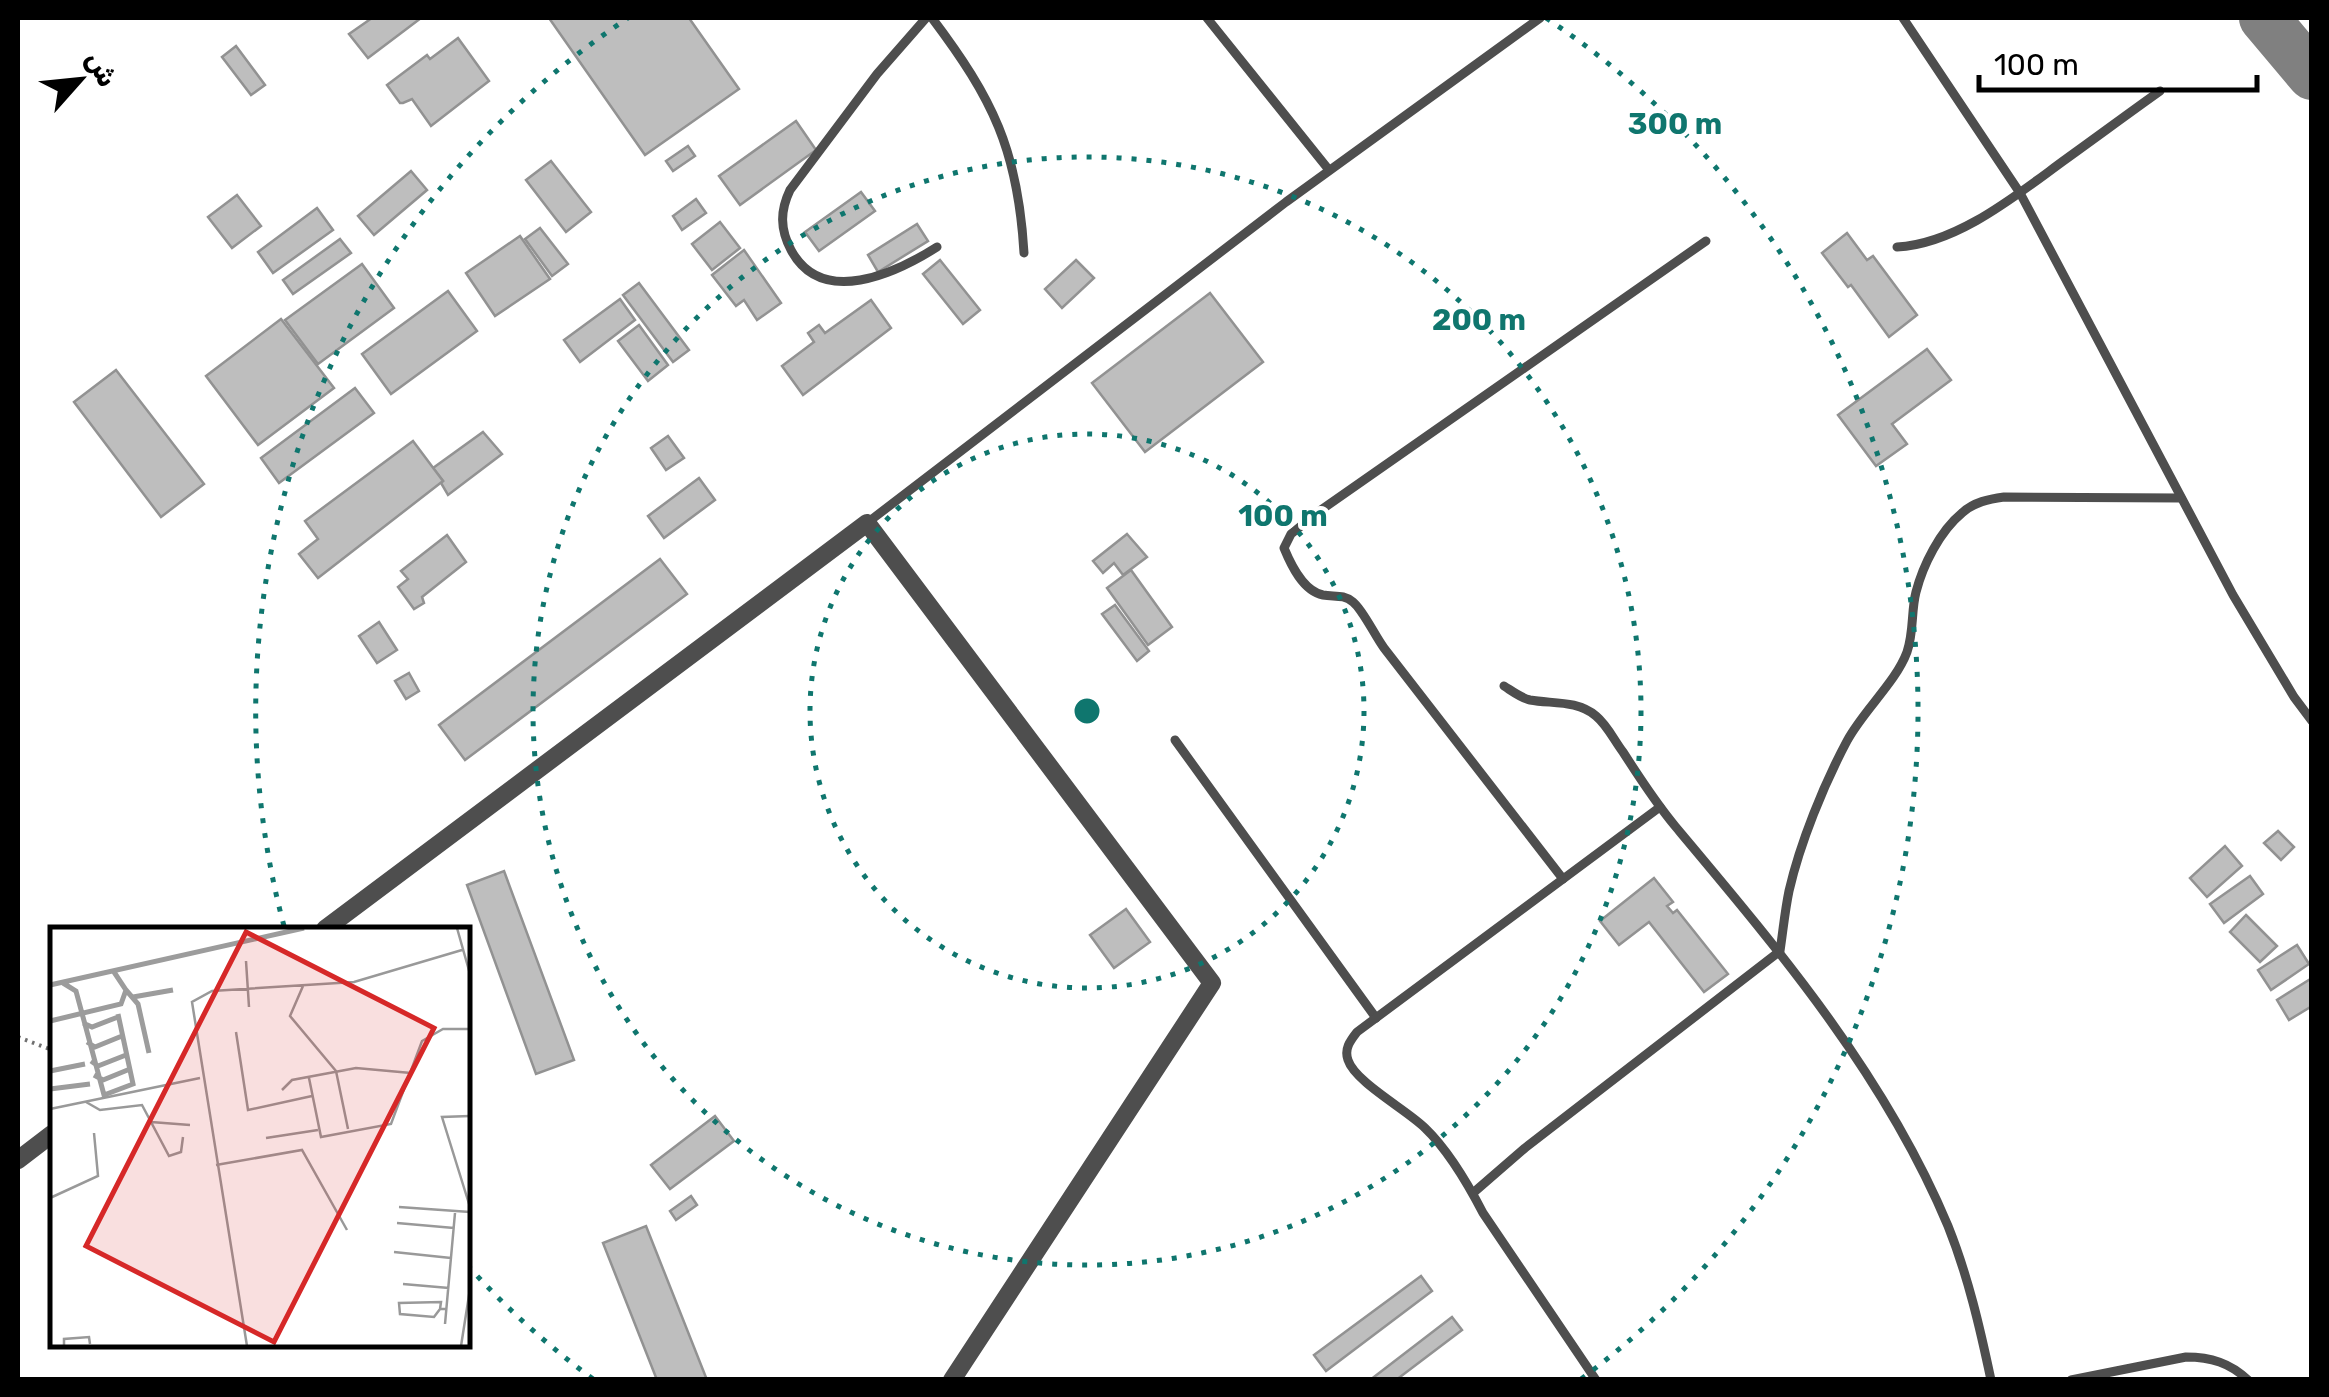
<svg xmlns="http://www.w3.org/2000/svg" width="2329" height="1397" font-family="Rubik,Vazirmatn,sans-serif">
	<rect width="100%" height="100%" fill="#fff"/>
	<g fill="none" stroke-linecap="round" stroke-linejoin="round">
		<polyline stroke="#808080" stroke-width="50" points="2264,18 2312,75"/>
	</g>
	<g fill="#bebebe" stroke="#929292" stroke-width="2.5">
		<polygon points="372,18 421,18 368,58 349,34"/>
		<polygon points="549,18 689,18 739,89 645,155"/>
		<polygon points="458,38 489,81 431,126 412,99 403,103 400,103 387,85 427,55 430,59"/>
		<polygon points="236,46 265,85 251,95 222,57"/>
		<polygon points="796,121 816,150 740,205 719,176"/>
		<polygon points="688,146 695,156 673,171 666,161"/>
		<polygon points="551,161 591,212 566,232 526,180"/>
		<polygon points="411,171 427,190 374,235 358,216"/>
		<polygon points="861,192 875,211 819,251 805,232"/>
		<polygon points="237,195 261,226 232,248 208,217"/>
		<polygon points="696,199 706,213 682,230 673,216"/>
		<polygon points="317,208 333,230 273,273 258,252"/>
		<polygon points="720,222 740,248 712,270 692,244"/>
		<polygon points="917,224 928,241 878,272 868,255"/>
		<polygon points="540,228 568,264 552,276 525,239"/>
		<polygon points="1847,233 1867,260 1873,256 1917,315 1889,337 1851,285 1848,287 1822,253"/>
		<polygon points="520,236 550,279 495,316 466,273"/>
		<polygon points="340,239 351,253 293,294 283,280"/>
		<polygon points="744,250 781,303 757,320 744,300 736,306 712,275"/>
		<polygon points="940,260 980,310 963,324 923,274"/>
		<polygon points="1076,260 1094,278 1062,308 1045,289"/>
		<polygon points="362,264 394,308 318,364 285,320"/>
		<polygon points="639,283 689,350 673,362 623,295"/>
		<polygon points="448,291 477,331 391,394 362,354"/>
		<polygon points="1210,293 1263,362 1145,452 1092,383"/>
		<polygon points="620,299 635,320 580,362 564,340"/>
		<polygon points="871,300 891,328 803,395 782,366 814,342 808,333 819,325 825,333"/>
		<polygon points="281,319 334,388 258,445 206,376"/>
		<polygon points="639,325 668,365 648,381 618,341"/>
		<polygon points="1927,349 1951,380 1892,424 1907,444 1876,466 1838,415"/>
		<polygon points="116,370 204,484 161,517 74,402"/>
		<polygon points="355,388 374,413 279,483 261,458"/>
		<polygon points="483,432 502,454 448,495 441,483 443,481 433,468"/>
		<polygon points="668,436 684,458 666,470 651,448"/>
		<polygon points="413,441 443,481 318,578 299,554 318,539 305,521"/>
		<polygon points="699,478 715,500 664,538 648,516"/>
		<polygon points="1127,534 1147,557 1123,575 1114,563 1103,573 1093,561"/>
		<polygon points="447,535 466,562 422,597 424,603 414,609 398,587 408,579 401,571"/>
		<polygon points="660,559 687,594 465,760 439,725"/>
		<polygon points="1131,570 1172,627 1148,645 1107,588"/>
		<polygon points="1115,605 1149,651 1137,661 1102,614"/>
		<polygon points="379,622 397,650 377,663 359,636"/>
		<polygon points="409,673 419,691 406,699 395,681"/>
		<polygon points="2278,831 2294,847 2281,860 2264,843"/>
		<polygon points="2225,846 2242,866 2207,897 2190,878"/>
		<polygon points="504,871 574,1060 536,1074 467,885"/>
		<polygon points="2250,876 2263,894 2224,923 2210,904"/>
		<polygon points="1654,878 1673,902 1667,906 1673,913 1677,910 1728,974 1704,992 1649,922 1619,945 1600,921"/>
		<polygon points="1126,909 1150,942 1114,968 1090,935"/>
		<polygon points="2246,915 2277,946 2260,962 2230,932"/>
		<polygon points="2297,945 2309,964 2271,990 2258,970"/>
		<polygon points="2312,978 2312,1006 2289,1020 2277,1000"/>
		<polygon points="715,1116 734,1141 670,1189 651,1165"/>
		<polygon points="691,1196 697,1205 676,1220 670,1211"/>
		<polygon points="646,1226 707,1380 657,1380 603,1243"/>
		<polygon points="1421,1276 1432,1291 1326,1371 1314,1355"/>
		<polygon points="1452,1317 1462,1330 1396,1380 1370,1380"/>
	</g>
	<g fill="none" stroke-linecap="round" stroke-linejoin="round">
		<polyline stroke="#707070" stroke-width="4" stroke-dasharray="2.5 5" stroke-linecap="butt" points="18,1037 52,1050"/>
		<g stroke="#4e4e4e" stroke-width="9">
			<path d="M926 18 877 74 790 190C780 211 780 229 791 250 822 308 896 273 937 247"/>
			<path d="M932 18C993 99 1018 150 1024 253"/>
			<polyline points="1207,18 1329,170"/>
			<polyline points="1903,18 2020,193 2233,595 2294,697 2312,721"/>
			<path d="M1897 247C1958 244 2019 193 2066 159 2098 136 2129 113 2160 91"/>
			<polyline points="867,523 1286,202 1540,18"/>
			<path d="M1504 686C1512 691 1521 698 1530 700 1552 704 1577 700 1596 716 1607 725 1614 740 1623 752 1639 777 1656 803 1675 826 1779 950 1885 1075 1948 1226 1968 1276 1980 1328 1991 1380"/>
			<polyline points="1175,740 1376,1018"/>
			<path d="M1563 879 1384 648C1375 636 1363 610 1353 602 1343 594 1335 597 1323 595 1303 591 1291 565 1284 548L1291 534 1321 510 1706 241"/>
			<path d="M1473 1193 1525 1148 1780 951C1783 931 1785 910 1789 891 1800 843 1824 784 1847 741 1863 711 1896 682 1907 652 1914 632 1911 611 1916 592 1923 565 1940 531 1962 513 1974 502 1989 499 2004 497L2181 498"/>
			<path d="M1596 1380 1483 1213C1468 1184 1449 1151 1425 1128 1407 1110 1355 1082 1348 1060 1344 1049 1350 1041 1357 1032L1660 807"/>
			<path d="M2071 1380 2186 1357C2211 1357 2230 1363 2248 1380"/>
		</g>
		<g stroke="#4e4e4e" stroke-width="18">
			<polyline points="325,929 867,523 1212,983 952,1380"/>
			<polyline points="18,1160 52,1134"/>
		</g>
	</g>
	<g fill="none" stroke="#0f766e" stroke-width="5" stroke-dasharray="5 10">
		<circle cx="1087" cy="711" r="277"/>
		<circle cx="1087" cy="711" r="554"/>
		<path d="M593 1379A831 831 0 0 1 469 1267M284 926A831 831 0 0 1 628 18M1546 18A831 831 0 0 1 1581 1379"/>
	</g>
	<g transform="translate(50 927)">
		<rect width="420" height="420" fill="#fff"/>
		<path fill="none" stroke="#9c9c9c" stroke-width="5" d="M13 56 26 64 54 168 83 157 68 87M0 58 254 1M76 63 88 77 99 126M83 70 123 63M0 94 71 77 76 63 64 45M33 96 42 100 68 90M37 115 45 120 72 109M41 134 48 139 76 128M0 144 35 137M44 148 53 153 80 142M0 162 40 157"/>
		<path fill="none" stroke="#999" stroke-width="2.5" d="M407 1 420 47M196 34 199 80M253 59 240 89 286 144 298 202M186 105 198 183 262 169M259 151 271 210 341 197 372 114 393 102H420M232 163 242 153 306 141 361 146M36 175 50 183 92 178 119 229 131 225 133 210M0 182 150 151M420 189 392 190 420 280M101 195 140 198M216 211 268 203M166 238 252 223 297 303M0 271 48 249 44 206M349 280 420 285M347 296 404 301M344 325 401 331M353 357 399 361M390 382 384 390 350 387 349 376 391 375 390 382H397M395 397 405 286M14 419V412L39 410 40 417M197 419 142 75 162 64 304 55 412 23M411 419 420 362"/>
		<path fill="#d62828" fill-opacity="0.15" stroke="#d62828" stroke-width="5" d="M196 5 384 101 224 415 36 319Z"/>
		<rect width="420" height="420" fill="none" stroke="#000" stroke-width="5"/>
	</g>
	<circle cx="1087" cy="711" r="15" fill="#0f766e" stroke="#fff" stroke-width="5"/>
	<g font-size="30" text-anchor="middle" font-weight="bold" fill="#0f766e" stroke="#fff" stroke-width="8" stroke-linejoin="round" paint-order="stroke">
		<text x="1675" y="134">300 m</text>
		<text x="1479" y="330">200 m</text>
		<text x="1283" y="526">100 m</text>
	</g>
	<rect width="2329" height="1397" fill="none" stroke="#000000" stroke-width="40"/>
	<g transform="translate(80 80) rotate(63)" stroke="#ffffff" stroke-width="8" paint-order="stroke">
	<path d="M0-8L18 38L0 25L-18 38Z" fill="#000000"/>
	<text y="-15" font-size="28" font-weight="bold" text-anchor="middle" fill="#000000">ش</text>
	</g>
	<path d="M1979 75v15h278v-15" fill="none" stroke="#000000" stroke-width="5"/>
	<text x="1994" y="75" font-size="30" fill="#000000" stroke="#ffffff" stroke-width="8" paint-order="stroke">100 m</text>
</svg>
